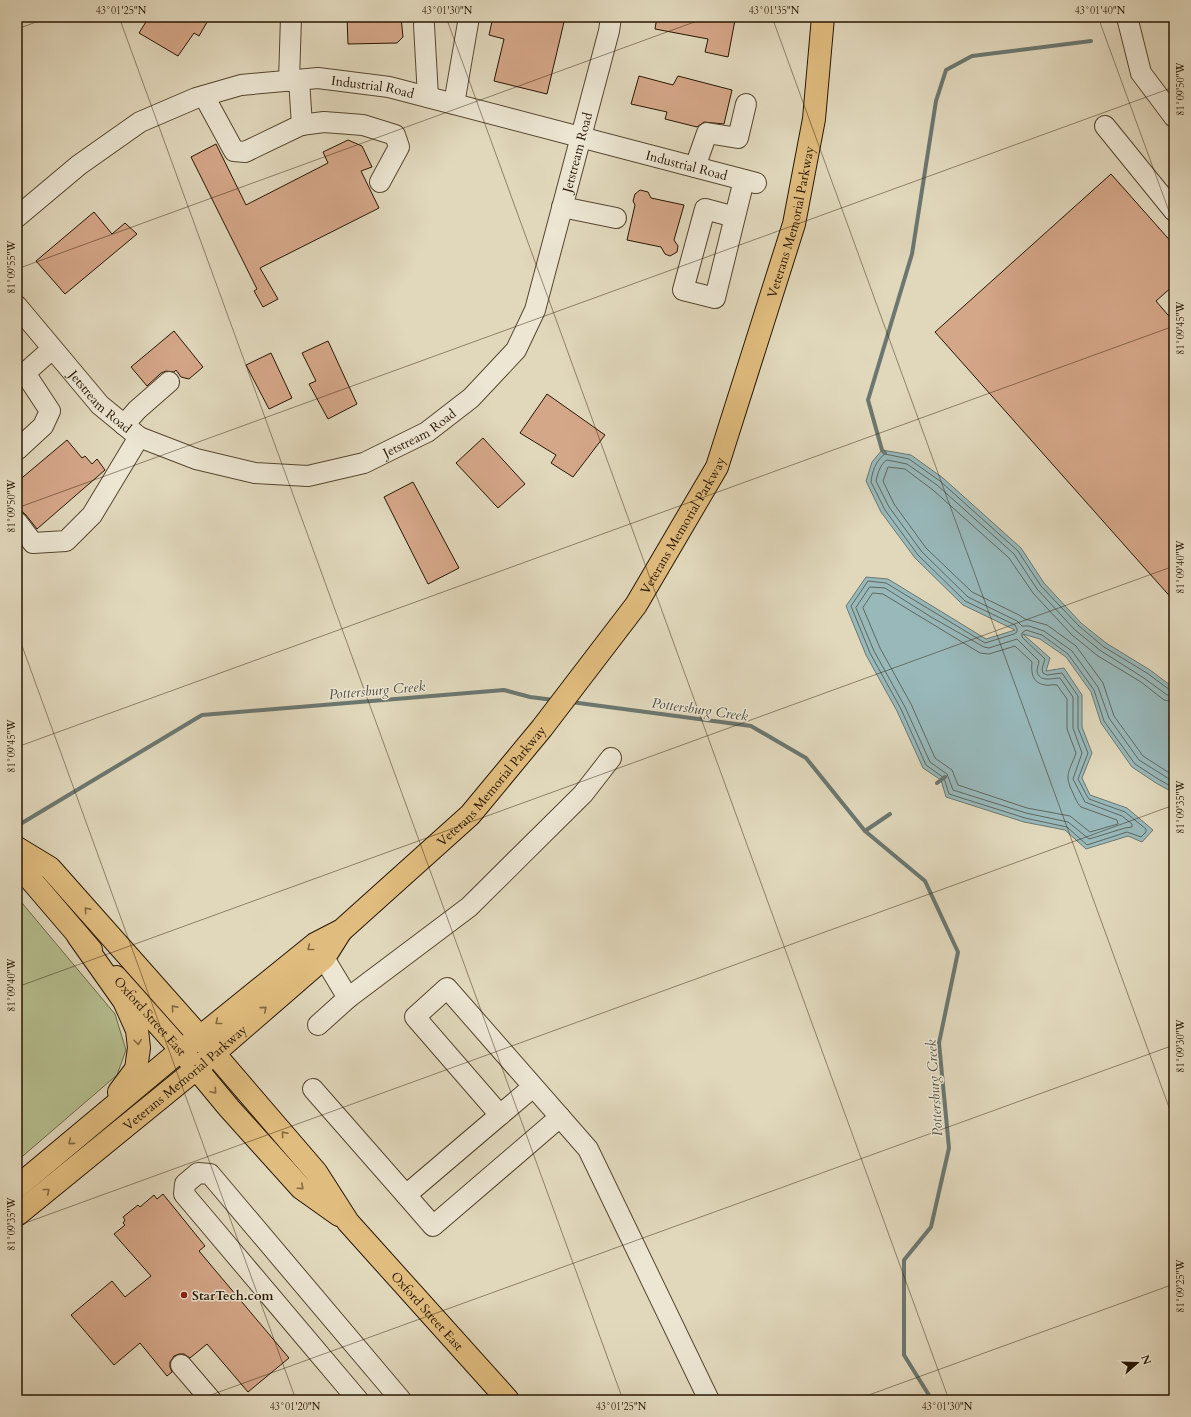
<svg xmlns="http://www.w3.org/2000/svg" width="1191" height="1417" font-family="Cardo,serif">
	<rect width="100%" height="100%" fill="#e1d8bc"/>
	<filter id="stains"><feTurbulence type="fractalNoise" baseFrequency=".005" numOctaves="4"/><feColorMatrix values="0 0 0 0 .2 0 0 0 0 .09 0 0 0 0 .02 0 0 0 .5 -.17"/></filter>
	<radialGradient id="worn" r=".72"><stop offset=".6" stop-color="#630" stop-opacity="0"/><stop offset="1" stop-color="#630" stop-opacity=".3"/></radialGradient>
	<polygon fill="#b5be8f" stroke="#6e6a48" points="17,897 115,1014 126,1050 117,1075 17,1161"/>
	<polygon fill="#98b8ba" stroke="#6b7770" points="882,450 911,455 943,478 1021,548 1044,583 1081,623 1106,643 1150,670 1174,688 1174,793 1156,783 1132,767 1101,723 1091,692 1066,657 1040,639 1023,634 1050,658 1046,671 1064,668 1082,695 1082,727 1092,753 1082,778 1090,795 1127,808 1153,830 1142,842 1128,836 1086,849 1065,830 1024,822 946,797 941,780 923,768 897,711 866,655 846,606 866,577 888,579 986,639 1015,630 963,605 915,558 881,512 866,481 872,462"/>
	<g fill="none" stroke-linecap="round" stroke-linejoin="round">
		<g stroke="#60675d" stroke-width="1">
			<path d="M870 587 885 588 931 617 984 647 989 648 1017 639 1039 661C1039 664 1037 667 1037 671 1039 683 1052 678 1060 678L1073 697V728L1082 753 1073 779 1085 802 1122 816 1132 824V827L1125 828 1089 839 1068 822 1026 813 953 790 947 774 930 762 905 707 874 651 856 608Z"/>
			<path d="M873 593 883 594 980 653 989 654 1015 646 1032 662C1031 672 1032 683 1045 685 1049 686 1053 684 1057 685L1067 699V729L1076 753C1070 771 1063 774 1073 793 1075 798 1077 803 1081 807L1117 820 1118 824 1090 832 1070 816 1027 808 958 785 952 770 935 758 911 704 880 648 863 608Z"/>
			<path d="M1174 691 1170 690 1147 673 1104 647 1079 626 1041 586 1018 551 940 481 909 459 885 454C876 460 872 472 871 482L885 510 918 555 965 601 1015 625 1017 629V632L1014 634 985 643 886 583 868 581 851 606 870 653 901 709 926 765 944 778 949 794 1025 818 1067 827 1087 845 1127 832 1141 837 1146 832V829L1125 812 1089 799 1087 796 1078 779 1088 753 1078 728V696L1062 673 1047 675 1043 673 1042 669 1045 659 1022 637V633L1026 630 1042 635 1068 654 1094 690 1104 721 1135 764 1158 779 1174 788"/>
			<path d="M1174 696 1167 695 1144 678 1101 651 1075 630 1037 589 1014 554 937 485 907 464 887 460C880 464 878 473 876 481L889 507 922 552 968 597 1017 621 1022 626H1029L1044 631 1072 651 1098 687 1109 718 1139 760 1174 782"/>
			<polyline points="1174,702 1164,700 1141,682 1098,656 1072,635 1033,593 1009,558 933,490 905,469 888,467 883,481 894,504 926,548 972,592 1019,615 1025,619 1047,625 1076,646 1103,683 1114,716 1143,756 1174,776"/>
		</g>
		<g stroke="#6b7770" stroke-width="4">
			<polyline points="1173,33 1174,33"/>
			<polyline points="885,453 882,450 868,400 912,254 936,101 946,70 972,56 1091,41"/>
			<polyline points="571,702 751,726 806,758 865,831 925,881 958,952 939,1043 949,1148 931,1227 904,1260 904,1355 932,1400"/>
			<polyline points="937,783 945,777"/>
			<polyline points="17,826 202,715 504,690 530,697 554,700"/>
			<polyline points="865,831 890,814"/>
		</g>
	</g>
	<g fill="#d5a789" stroke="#271600">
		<polygon points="149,17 210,17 199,36 194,33 178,56 139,33"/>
		<polygon points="347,17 401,17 403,37 397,43 348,44"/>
		<polygon points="493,17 546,17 564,22 547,94 494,81 504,39 489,35"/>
		<polygon points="657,17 723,17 735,20 728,57 705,52 708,39 655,29"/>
		<polygon points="639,76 673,85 678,76 732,90 724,124 704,122 697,127 665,119 667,112 631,104"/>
		<polygon points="348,140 362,146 372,167 361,171 379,208 260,268 278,299 263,307 254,291 257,289 191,157 216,144 246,205 328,163 323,152"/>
		<polygon points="1111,174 1174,245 1174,285 1156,301 1174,322 1174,601 935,332"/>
		<polygon points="640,190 648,192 651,198 684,205 674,240 678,246 677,252 670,256 665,254 661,247 627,240 635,205 633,201 635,194"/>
		<polygon points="94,212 112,234 125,223 137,234 65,294 36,261"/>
		<polygon points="174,331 203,367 189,379 181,377 176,370 174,372 166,371 161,373 147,386 131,367"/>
		<polygon points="328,341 357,404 328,419 309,384 316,381 302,353"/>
		<polygon points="271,353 292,398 269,409 246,365"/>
		<polygon points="547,394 605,435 573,477 551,463 556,455 520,433"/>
		<polygon points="483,438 525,484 498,508 456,463"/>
		<polygon points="67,440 82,458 85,456 92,464 97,459 105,470 37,529 26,515 17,507 17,482"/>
		<polygon points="413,482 459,568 428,584 384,497"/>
		<polygon points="163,1194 205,1246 199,1251 289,1358 248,1392 207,1344 190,1358 184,1354 179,1354 174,1356 170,1362 170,1367 172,1372 167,1376 140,1343 114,1365 71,1315 112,1281 125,1297 151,1276 114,1234 125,1225 123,1223 125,1220 123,1217 138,1205 140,1207 154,1195 157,1199"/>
	</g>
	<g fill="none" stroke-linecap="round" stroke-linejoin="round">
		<g stroke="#56462f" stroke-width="22">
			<g id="minor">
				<polyline points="1127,17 1141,73 1174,117"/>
				<polyline points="424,25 428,97"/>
				<polyline points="299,80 302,125"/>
				<polyline points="289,81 291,17"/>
				<polyline points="204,96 234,151 245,152 301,125 324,122 363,125 395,135 399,147 380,182"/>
				<polyline points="454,104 469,17"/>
				<polyline points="1105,126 1174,211"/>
				<polyline points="695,167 707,133 738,138 746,104"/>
				<polyline points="562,207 616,218"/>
				<path id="s1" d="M17 217 79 165 140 122 196 98 241 85 318 78 389 87 756 183"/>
				<polyline points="735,217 705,209 683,290 715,298 744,180"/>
				<path id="s2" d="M17 306 100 405 139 437 196 459 255 473 308 476 364 463 427 432 471 398 516 350 535 310 609 31 611 17"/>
				<polyline points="124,425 137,410 169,382"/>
				<polyline points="17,450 43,426 50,411 25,373 52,349"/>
				<polyline points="17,522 33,543 66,541 92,515 139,437"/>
				<polyline points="324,958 348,998"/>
				<polyline points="318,1025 348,998 469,907 583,794 611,758"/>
				<path d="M533 1087 500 1115 415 1017 447 988C494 1042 541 1096 588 1149L709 1400"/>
				<polyline points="313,1089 406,1195 500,1115"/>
				<polyline points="406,1195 433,1226 560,1117"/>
				<polyline points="181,1365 211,1400"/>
				<polyline points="358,1400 184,1194 185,1184 198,1173 210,1174 401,1400"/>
			</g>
		</g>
		<g stroke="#271600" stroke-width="24">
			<g id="major">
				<path id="s3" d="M17 848 50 868 200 1037 316 1172 348 1222 508 1400"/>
				<polyline points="18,849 31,880 91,950"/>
				<path id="s4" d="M116 977 181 1050 229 1108 301 1188 339 1215"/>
			</g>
		</g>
		<g stroke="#271600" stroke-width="24">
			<g id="highway">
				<polyline points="78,936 124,1001 137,1030 139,1048 136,1069 119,1092"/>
				<path id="s5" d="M17 1187 181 1050 200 1037 315 944 342 930 470 815 542 728 636 605 717 467 794 224 814 119 823 17"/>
				<path id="s6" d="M17 1215 196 1069 324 958 341 931"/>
			</g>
		</g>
		<use href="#minor" stroke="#ece6d3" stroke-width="20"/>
		<use href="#major" stroke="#e0bc7e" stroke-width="22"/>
		<use href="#highway" stroke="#e0bc7e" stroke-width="22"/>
	</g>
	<defs><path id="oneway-chevron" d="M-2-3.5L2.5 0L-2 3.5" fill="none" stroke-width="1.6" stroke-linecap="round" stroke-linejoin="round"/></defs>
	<g stroke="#84693f">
		<use href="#oneway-chevron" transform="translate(87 910) rotate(-131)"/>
		<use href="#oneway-chevron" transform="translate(310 948) rotate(142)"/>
		<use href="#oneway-chevron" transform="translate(174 1008) rotate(-132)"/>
		<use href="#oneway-chevron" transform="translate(264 1009) rotate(-41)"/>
		<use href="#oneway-chevron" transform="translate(218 1022) rotate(141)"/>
		<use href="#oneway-chevron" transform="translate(138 1042) rotate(83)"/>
		<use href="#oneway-chevron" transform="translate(214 1091) rotate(49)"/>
		<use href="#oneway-chevron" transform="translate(284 1134) rotate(-131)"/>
		<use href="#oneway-chevron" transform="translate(71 1142) rotate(140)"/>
		<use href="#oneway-chevron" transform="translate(301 1187) rotate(42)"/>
		<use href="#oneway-chevron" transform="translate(47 1191) rotate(-39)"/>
	</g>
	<path fill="none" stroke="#271600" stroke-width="1" stroke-opacity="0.45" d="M119 17 623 1400M446 17 949 1400M772 17 1174 1121M1098 17 1174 225M17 29 50 17M17 269 708 17M17 508 1174 87M17 632 296 1400M17 747 1174 326M17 987 1174 566M17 1226 1174 805M197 1400 1174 1045M855 1400 1174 1284"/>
	<circle fill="#8f2418" stroke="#ece6d3" stroke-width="1.5" cx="184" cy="1295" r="4"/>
	<g text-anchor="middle" stroke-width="3" stroke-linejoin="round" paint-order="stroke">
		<g font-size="13" fill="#271600" stroke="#ece6d3">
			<text dy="5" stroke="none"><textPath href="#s1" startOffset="396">Industrial Road</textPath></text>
			<text dy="5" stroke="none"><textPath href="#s2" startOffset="811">Jetstream Road</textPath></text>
			<text dy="5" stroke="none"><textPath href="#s1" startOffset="720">Industrial Road</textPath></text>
			<text dy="5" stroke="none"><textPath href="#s5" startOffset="1271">Veterans Memorial Parkway</textPath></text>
			<text dy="5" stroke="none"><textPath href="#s2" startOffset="127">Jetstream Road</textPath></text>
			<text dy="5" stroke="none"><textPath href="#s2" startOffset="475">Jetstream Road</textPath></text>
			<text dy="5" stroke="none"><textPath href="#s5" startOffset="947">Veterans Memorial Parkway</textPath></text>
			<text dy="5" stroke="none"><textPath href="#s5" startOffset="623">Veterans Memorial Parkway</textPath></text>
			<text dy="5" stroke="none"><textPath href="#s4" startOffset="52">Oxford Street East</textPath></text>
			<text dy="5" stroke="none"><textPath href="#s6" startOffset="217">Veterans Memorial Parkway</textPath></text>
			<text dy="5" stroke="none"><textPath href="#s3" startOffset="621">Oxford Street East</textPath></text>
		</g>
		<g font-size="13" font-weight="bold" fill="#271600" stroke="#ece6d3" text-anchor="start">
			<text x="192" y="1300">StarTech.com</text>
		</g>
		<g font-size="14" font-style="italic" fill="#4f4f41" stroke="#ece6d3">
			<text transform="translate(377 690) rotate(-5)" y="5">Pottersburg Creek</text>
			<text transform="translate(700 709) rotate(8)" y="5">Pottersburg Creek</text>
			<text transform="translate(934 1088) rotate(-94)" y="5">Pottersburg Creek</text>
		</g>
	</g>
	<rect width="1191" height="1417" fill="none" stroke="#e1d8bc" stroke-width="44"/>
	<g transform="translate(1137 1363) rotate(70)" stroke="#ece6d3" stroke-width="3" paint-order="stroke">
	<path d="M0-3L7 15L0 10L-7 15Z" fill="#271600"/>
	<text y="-6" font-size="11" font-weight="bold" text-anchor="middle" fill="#271600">N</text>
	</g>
	<rect x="22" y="22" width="1147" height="1373" fill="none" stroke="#271600" stroke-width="1.5"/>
	<g font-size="10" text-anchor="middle" fill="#271600">
		<text x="121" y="14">43°01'25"N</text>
		<text x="447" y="14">43°01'30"N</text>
		<text x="774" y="14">43°01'35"N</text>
		<text x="1100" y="14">43°01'40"N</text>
		<text transform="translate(1180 89) rotate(-90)" y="4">81°09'50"W</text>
		<text transform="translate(11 267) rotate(-90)" y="4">81°09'55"W</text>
		<text transform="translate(1180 328) rotate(-90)" y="4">81°09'45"W</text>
		<text transform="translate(11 506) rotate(-90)" y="4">81°09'50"W</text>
		<text transform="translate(1180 567) rotate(-90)" y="4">81°09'40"W</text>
		<text transform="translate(11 746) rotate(-90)" y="4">81°09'45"W</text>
		<text transform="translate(1180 807) rotate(-90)" y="4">81°09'35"W</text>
		<text transform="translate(11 985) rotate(-90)" y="4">81°09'40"W</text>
		<text transform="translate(1180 1046) rotate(-90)" y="4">81°09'30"W</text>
		<text transform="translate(11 1224) rotate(-90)" y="4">81°09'35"W</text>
		<text transform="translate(1180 1286) rotate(-90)" y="4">81°09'25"W</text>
		<text x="295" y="1410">43°01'20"N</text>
		<text x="621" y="1410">43°01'25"N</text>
		<text x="947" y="1410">43°01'30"N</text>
	</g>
	<rect width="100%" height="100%" filter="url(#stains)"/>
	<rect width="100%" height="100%" fill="url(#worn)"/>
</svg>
